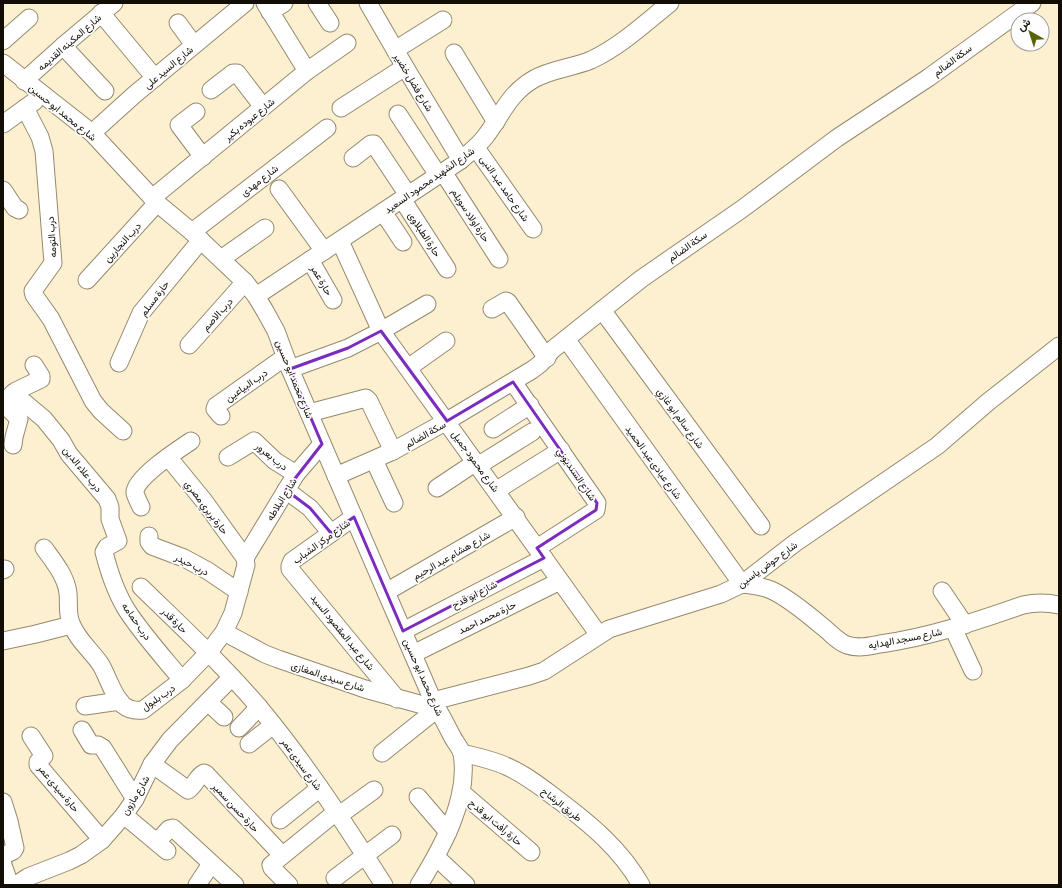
<svg xmlns="http://www.w3.org/2000/svg" width="1062" height="888" font-family="'Asap Condensed',Vazirmatn,sans-serif">
	<rect width="100%" height="100%" fill="#fdf0d1"/>
	<g fill="none" stroke-linecap="round" stroke-linejoin="round">
		<g stroke="#95896d" stroke-width="19">
			<g id="minor">
				<polyline points="265,3 307,71"/>
				<polyline points="317,3 330,23"/>
				<polyline points="368,3 405,67 461,160"/>
				<polyline points="270,12 284,3"/>
				<polyline points="101,13 155,78"/>
				<polyline points="178,23 194,45"/>
				<polyline points="3,41 29,18"/>
				<polyline points="63,46 105,91"/>
				<polyline points="395,50 443,20"/>
				<polyline points="454,53 496,122"/>
				<path d="M3 63 92 133 157 203 192 232 245 282 256 296 265 311 276 331 290 369 433 701C440 713 447 726 453 738 456 743 461 749 462 754 470 799 441 849 419 885"/>
				<polyline points="24,81 63,46 114,3"/>
				<polyline points="211,90 233,73 237,73 263,107"/>
				<polyline points="25,108 40,137 44,151 53,263 33,291 34,295 51,319 93,401 101,411 123,431"/>
				<polyline points="341,108 405,67"/>
				<polyline points="196,112 179,125 203,157"/>
				<polyline points="398,114 438,175"/>
				<polyline points="3,124 35,101"/>
				<polyline points="92,133 134,95 245,3"/>
				<polyline points="476,148 533,229"/>
				<polyline points="353,158 371,144 374,144 408,195"/>
				<polyline points="443,172 499,259"/>
				<polyline points="279,189 324,251"/>
				<polyline points="3,190 15,208 19,210"/>
				<polyline points="152,198 307,71 347,43"/>
				<polyline points="402,199 447,269"/>
				<polyline points="383,212 403,242"/>
				<polyline points="192,232 327,128"/>
				<polyline points="340,241 381,331 599,635"/>
				<polyline points="221,259 265,228"/>
				<polyline points="310,260 333,300"/>
				<polyline points="87,280 157,203"/>
				<path d="M256 296 461 160C470 152 478 146 485 137 502 115 508 94 534 79 551 69 572 68 591 60 621 46 645 23 670 3"/>
				<polyline points="492,309 506,301 508,302 547,358"/>
				<polyline points="602,310 761,526"/>
				<path d="M566 339 742 584C752 585 762 586 771 590 787 597 810 616 823 627 831 633 838 642 847 645 858 649 870 646 880 644 930 637 977 621 1023 605 1036 602 1046 602 1059 605"/>
				<polyline points="189,345 245,282"/>
				<polyline points="119,363 141,313 201,240"/>
				<polyline points="408,368 446,341"/>
				<polyline points="290,369 348,348 381,331 427,304"/>
				<polyline points="513,382 597,503 596,510 537,548"/>
				<path d="M13 393 44 419 61 440 69 454 107 499 110 507V519L118 541 107 547 104 552C109 572 117 595 128 612 144 636 164 658 182 680"/>
				<polyline points="3,402 16,391 41,379 41,376 34,365"/>
				<polyline points="3,403 19,419 14,437 13,445"/>
				<polyline points="309,413 366,398 369,401 393,451"/>
				<polyline points="221,416 215,409 216,406 285,357"/>
				<polyline points="493,429 530,405"/>
				<polyline points="228,457 254,441 275,461 296,474"/>
				<polyline points="374,460 394,503"/>
				<polyline points="479,465 532,432"/>
				<polyline points="336,476 393,451 447,421 532,370 540,364 552,350 641,279 742,209 837,138 928,78 1032,3"/>
				<polyline points="437,488 476,462"/>
				<polyline points="286,490 310,508 331,533"/>
				<polyline points="497,490 561,450"/>
				<path d="M141 507C139 503 136 497 135 493 133 479 179 449 191 441"/>
				<polyline points="354,517 292,561 290,566 290,569 397,699"/>
				<polyline points="149,536 149,542 152,546 184,558 208,571 239,592"/>
				<path d="M44 548C54 562 66 576 68 593 69 603 67 614 71 623 77 640 92 651 101 665 108 677 113 696 123 705 129 710 135 711 143 710L182 680 208 653 224 632 233 613 246 565 245 558 204 501 168 457"/>
				<polyline points="245,558 296,474 322,444"/>
				<polyline points="3,570 5,569"/>
				<path d="M141 587C181 626 222 664 258 706 305 762 345 824 384 885"/>
				<polyline points="942,591 965,625"/>
				<polyline points="386,592 516,517"/>
				<polyline points="953,628 973,671"/>
				<polyline points="403,631 544,558"/>
				<polyline points="224,632 265,654 278,659 365,689 437,709"/>
				<polyline points="3,641 36,634 71,625"/>
				<polyline points="413,654 560,581"/>
				<polyline points="433,701 529,676 544,671 609,629 721,594 742,584 795,543 937,446 988,402 1059,346"/>
				<polyline points="208,702 224,717"/>
				<polyline points="85,706 120,701"/>
				<polyline points="239,728 259,707"/>
				<polyline points="82,730 91,745 98,745 103,748 135,799"/>
				<polyline points="31,736 44,756 38,762 38,765 102,840"/>
				<polyline points="249,744 273,725"/>
				<polyline points="382,753 437,709"/>
				<path d="M462 753C478 757 494 760 508 767 526 775 541 787 557 799 589 823 621 849 641 885"/>
				<path d="M152 764 188 790C195 786 197 776 204 773L206 774 282 855"/>
				<polyline points="461,792 531,852"/>
				<polyline points="418,797 448,832"/>
				<polyline points="3,802 9,821 15,848 13,851 3,856"/>
				<polyline points="124,815 167,851"/>
				<polyline points="338,816 374,790"/>
				<polyline points="280,820 320,788"/>
				<polyline points="157,842 169,829 173,828 235,885"/>
				<polyline points="436,857 466,885"/>
				<polyline points="3,865 10,885"/>
				<polyline points="335,878 392,835"/>
				<polyline points="16,885 28,877 69,861 81,855 102,840 124,815 135,799 152,764 170,740 232,677"/>
				<polyline points="197,885 211,864"/>
				<polyline points="289,885 272,868 271,865 336,812"/>
			</g>
		</g>
		<use href="#minor" stroke="#fff" stroke-width="17"/>
	</g>
	<path fill="none" stroke="#7b2cbf" stroke-width="3" stroke-linejoin="round" d="M381 331 447 421 513 382 597 503 596 510 537 548 544 558 403 631 354 517 331 533 310 508 286 490 322 444 290 369 348 348Z"/>
	<g text-anchor="middle" stroke-width="3.5" stroke-linejoin="round" paint-order="stroke">
		<g font-size="10" fill="#130e05" stroke="#fefefe">
			<text transform="translate(69 42) rotate(-41)" y="4">شارع المكينه القديمه</text>
			<text transform="translate(952 60) rotate(-37)" y="4">سكة الضالم</text>
			<text transform="translate(168 67) rotate(-40)" y="4">شارع السيد على</text>
			<text transform="translate(414 82) rotate(59)" y="4">شارع فضل خضير</text>
			<text transform="translate(63 112) rotate(39)" y="4">شارع محمد ابو حسين</text>
			<text transform="translate(249 119) rotate(-39)" y="4">شارع عبوده بكير</text>
			<text transform="translate(259 180) rotate(-38)" y="4">شارع مهدى</text>
			<text transform="translate(429 180) rotate(-35)" y="4">شارع الشهيد محمود السعيد</text>
			<text transform="translate(505 188) rotate(55)" y="4">شارع حامد عبد النبى</text>
			<text transform="translate(471 215) rotate(57)" y="4">حارة اولاد سويلم</text>
			<text transform="translate(425 234) rotate(57)" y="4">حارة الطبلاوى</text>
			<text transform="translate(51 237) rotate(-94)" y="4">درب التومه</text>
			<text transform="translate(122 242) rotate(-48)" y="4">درب النجارين</text>
			<text transform="translate(687 246) rotate(-35)" y="4">سكة الضالم</text>
			<text transform="translate(322 280) rotate(60)" y="4">حارة عمر</text>
			<text transform="translate(154 298) rotate(-53)" y="4">حارة مسلم</text>
			<text transform="translate(217 314) rotate(-48)" y="4">درب الاصم</text>
			<text transform="translate(295 379) rotate(68)" y="4">شارع محمد ابو حسين</text>
			<text transform="translate(246 385) rotate(-35)" y="4">درب البياعين</text>
			<text transform="translate(681 418) rotate(54)" y="4">شارع سالم ابو غازي</text>
			<text transform="translate(425 434) rotate(-29)" y="4">سكة الضالم</text>
			<text transform="translate(272 456) rotate(39)" y="4">درب بعرور</text>
			<text transform="translate(476 461) rotate(54)" y="4">شارع محمود جميل</text>
			<text transform="translate(654 462) rotate(54)" y="4">شارع عبادى عبد الحميد</text>
			<text transform="translate(83 469) rotate(51)" y="4">درب علاء الدين</text>
			<text transform="translate(577 474) rotate(56)" y="4">شارع السنديوني</text>
			<text transform="translate(281 499) rotate(-58)" y="4">شارع البلاطه</text>
			<text transform="translate(207 507) rotate(53)" y="4">حارة بربري مصري</text>
			<text transform="translate(321 541) rotate(-36)" y="4">شارع مركز الشباب</text>
			<text transform="translate(451 555) rotate(-30)" y="4">شارع هشام عبد الرحيم</text>
			<text transform="translate(192 564) rotate(27)" y="4">درب حيدر</text>
			<text transform="translate(767 564) rotate(-36)" y="4">شارع حوض ياسين</text>
			<text transform="translate(474 594) rotate(-27)" y="4">شارع ابو قدح</text>
			<text transform="translate(487 617) rotate(-26)" y="4">حارة محمد احمد</text>
			<text transform="translate(175 620) rotate(45)" y="4">حارة قدر</text>
			<text transform="translate(137 621) rotate(55)" y="4">درب حمامه</text>
			<text transform="translate(343 632) rotate(51)" y="4">شارع عبد المقصود السيد</text>
			<text transform="translate(905 638) rotate(-11)" y="4">شارع مسجد الهدايه</text>
			<text transform="translate(328 676) rotate(18)" y="4">شارع سيدى المغازى</text>
			<text transform="translate(424 677) rotate(66)" y="4">شارع محمد ابو حسين</text>
			<text transform="translate(158 697) rotate(-34)" y="4">درب بلبول</text>
			<text transform="translate(302 764) rotate(54)" y="4">شارع سيدى عمر</text>
			<text transform="translate(59 788) rotate(50)" y="4">حارة سيدى عمر</text>
			<text transform="translate(135 795) rotate(-59)" y="4">شارع مازون</text>
			<text transform="translate(562 804) rotate(38)" y="4">طريق الرشاح</text>
			<text transform="translate(236 807) rotate(47)" y="4">حارة حسن سمير</text>
			<text transform="translate(496 822) rotate(40)" y="4">حارة رأفت ابو قدح</text>
		</g>
	</g>
	<rect width="1062" height="888" fill="none" stroke="#130e05" stroke-width="8"/>
	<g transform="translate(1030 32) rotate(321)"><circle r="19" fill="#fefefe" stroke="#a09e9a"/>
	<path d="M0-3L7 15L0 10L-7 15Z" fill="#596404"/>
	<text y="-6" font-size="11" font-weight="bold" text-anchor="middle" fill="#130e05">ش</text>
	</g>
</svg>
